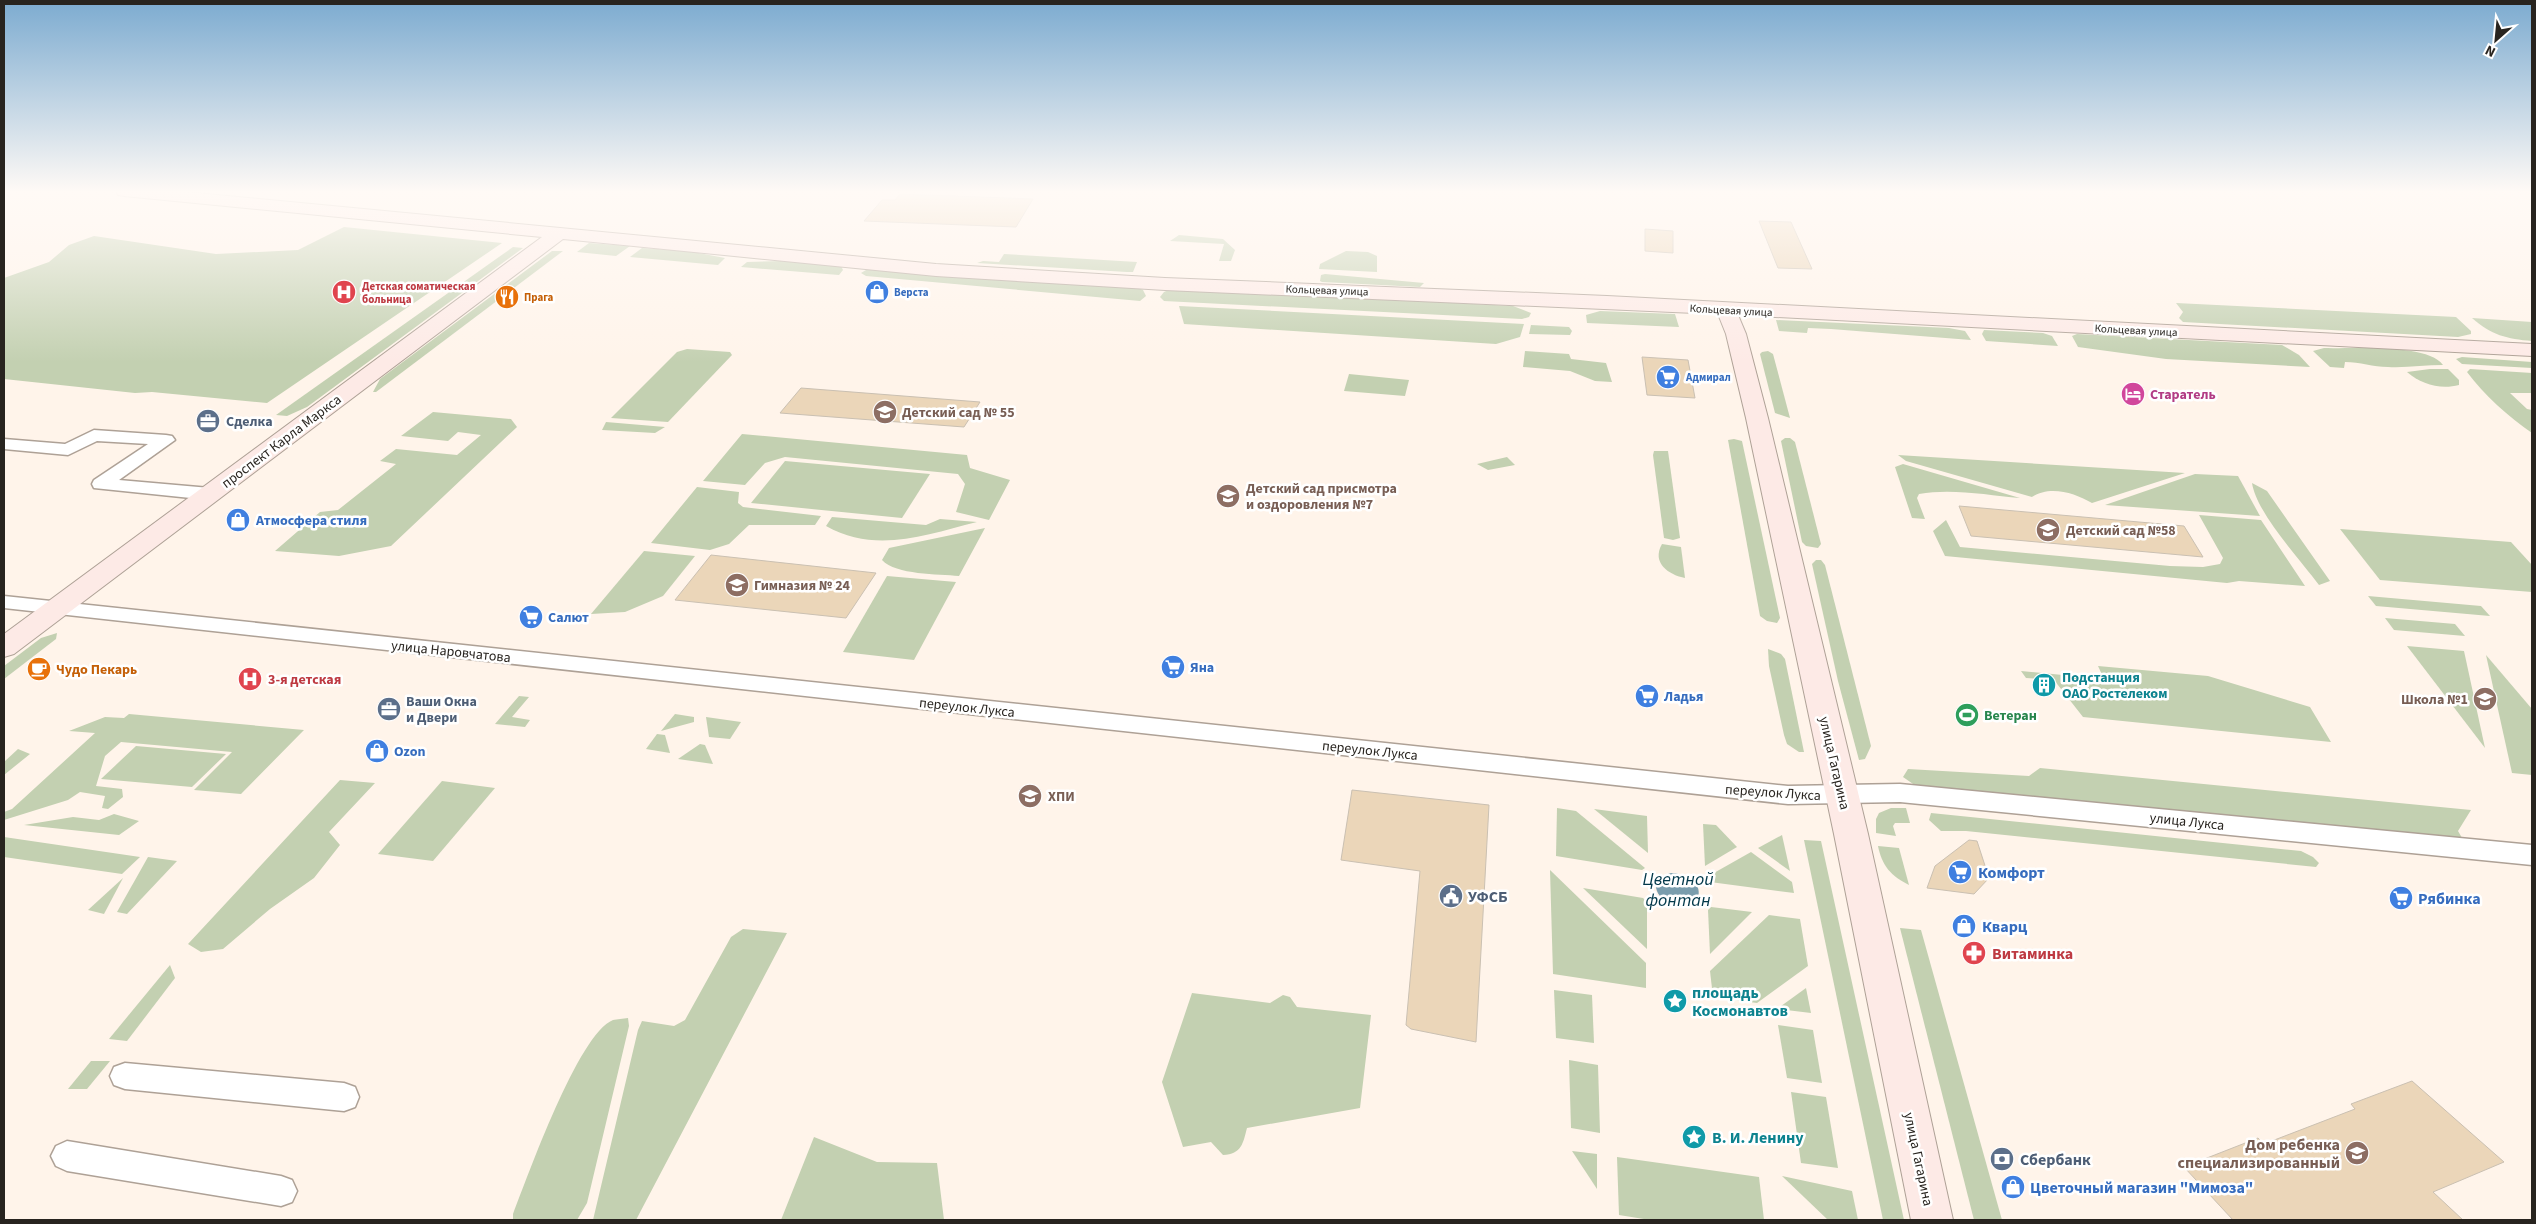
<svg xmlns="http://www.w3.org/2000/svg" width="2536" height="1224" font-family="'Source Sans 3',sans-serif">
	<rect width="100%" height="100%" fill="#fff4ea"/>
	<g fill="#c3d0b1">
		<polygon points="344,227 502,243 267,403 152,392 135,393 4,379 4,278 49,262 69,245 94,236 216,254 298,250"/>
		<polygon points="1179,235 1223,239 1235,250 1231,261 1219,261 1224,244 1170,241"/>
		<polygon points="589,243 630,246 616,256 577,252"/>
		<polygon points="513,247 523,248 307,407 287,416 276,415"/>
		<polygon points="642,248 688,251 725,258 718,265 630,257"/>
		<polygon points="552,251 563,251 376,392 373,392 380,379"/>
		<polygon points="1346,251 1368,252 1377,256 1377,272 1319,269 1320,264"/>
		<polygon points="1004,254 1137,262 1133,272 1127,272 977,263 983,261 999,262"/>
		<polygon points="781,261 841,266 843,270 839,275 741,267 747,262"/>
		<polygon points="877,269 1136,287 1143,290 1146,296 1140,301 866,276 861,273 866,270"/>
		<polygon points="1325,274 1424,283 1420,287 1322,282 1320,281 1321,275"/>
		<polygon points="1173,288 1513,306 1531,313 1529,317 1522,319 1164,301 1160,297 1164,292"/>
		<polygon points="2176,303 2456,317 2471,331 2471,334 2458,337 2183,322 2179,318 2183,312"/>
		<polygon points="1179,306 1524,324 1520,337 1496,344 1184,324"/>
		<polygon points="1600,311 1675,314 1679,327 1587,323 1586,315"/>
		<path d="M2472 318 2532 322V341C2507 339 2491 335 2472 318Z"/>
		<polygon points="1776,320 1949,328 1965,331 1971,340 1831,329 1808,328 1807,333 1779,331"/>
		<polygon points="1531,325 1569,327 1572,331 1570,335 1529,334"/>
		<polygon points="1984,330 2043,333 2052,336 2058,346 1986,341 1982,334"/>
		<polygon points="2077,334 2282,345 2299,355 2310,367 2166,359 2078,347 2072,336"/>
		<path d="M2324 348C2351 349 2428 343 2443 365 2425 365 2406 368 2388 367 2373 367 2360 362 2345 362L2344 368 2330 367 2313 351Z"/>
		<polygon points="687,349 730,352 732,355 668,422 611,418 677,352"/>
		<polygon points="1525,351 1569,354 1571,359 1606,363 1612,382 1595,381 1570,371 1523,367"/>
		<polygon points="1768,351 1773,354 1790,418 1775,413 1760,354 1762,352"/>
		<polygon points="2462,357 2532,362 2532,368 2462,364 2456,359"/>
		<path d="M2430 369H2448L2459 380V385C2440 390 2421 384 2407 372Z"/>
		<path d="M2470 369 2532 373V393H2510L2527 409 2532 410V433C2509 417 2484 395 2467 372Z"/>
		<polygon points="1349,374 1409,380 1405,396 1344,391"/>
		<polygon points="433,412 511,419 517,427 391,546 339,556 275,551 320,512 338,510 396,464 380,461 396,449 457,455 481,435 458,432 448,441 401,436"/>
		<polygon points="606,422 665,427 655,433 602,430"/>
		<polygon points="742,434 967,455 970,468 1010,480 989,520 956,512 965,484 958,474 785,457 765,463 745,485 703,481"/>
		<polygon points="1785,438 1790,438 1795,442 1821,544 1818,548 1806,546 1802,542 1781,441"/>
		<polygon points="1734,439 1742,441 1780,618 1777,623 1767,621 1760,616 1728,440"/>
		<polygon points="1654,451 1668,451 1680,538 1673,540 1664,538 1653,455"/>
		<path d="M1898 455 2185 473 2092 503C2075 493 2050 485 2032 497L1906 461Z"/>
		<polygon points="1507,457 1515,465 1488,470 1477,464"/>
		<polygon points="785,461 930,474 902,518 751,503"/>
		<path d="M1903 464 2020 498C1987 495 1951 488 1919 494L1917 498 1925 519 1912 518 1895 467Z"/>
		<polygon points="2195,474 2238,476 2260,516 2105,505"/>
		<path d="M2252 483 2267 491 2330 581 2319 585C2300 559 2257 514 2252 483Z"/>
		<polygon points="697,487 739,492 738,503 743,507 821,516 815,525 749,525 729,544 710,550 651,543"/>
		<polygon points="2199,515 2261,520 2305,586 2239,581 2227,583 1945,556 1933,531 1946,520 1960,547 2170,566 2203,567 2220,564 2223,558"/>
		<path d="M832 517 926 525 940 519 977 522C925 535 876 554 826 526Z"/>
		<path d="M985 528 959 576C938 574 896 575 882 560L889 548Z"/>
		<polygon points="2340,529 2511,542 2532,565 2532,592 2380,580"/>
		<path d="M1662 544 1681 547 1685 578C1669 575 1651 563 1662 544Z"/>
		<polygon points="644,551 695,556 663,596 625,612 591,614"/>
		<polygon points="1816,560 1821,560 1825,565 1871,746 1865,759 1859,760 1838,681 1812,564"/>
		<polygon points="887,576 956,582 914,660 843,652"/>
		<polygon points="2368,596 2481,606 2490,616 2376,606"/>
		<polygon points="2385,618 2455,624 2465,636 2394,630"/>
		<polygon points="57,633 56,639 4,679 4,666 41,638"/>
		<polygon points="2407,646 2464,651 2485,748"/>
		<polygon points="1768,649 1781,654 1785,659 1804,752 1799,752 1787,744 1784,735 1769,666"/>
		<polygon points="2486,655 2532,709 2532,775 2512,773"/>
		<polygon points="2098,666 2208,676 2310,707 2331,742 2083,717 2054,680 2026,678 2021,671 2104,679"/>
		<polygon points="519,696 529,697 512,717 530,720 525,727 495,724"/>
		<polygon points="129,714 304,730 241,794 194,790 232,752 121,742 105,756 96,786 122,789 123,797 108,809 102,808 105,796 80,792 68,800 4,820 4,812 12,809 95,733 69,731 105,717 124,718"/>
		<polygon points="675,714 694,717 694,722 661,731"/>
		<polygon points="706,717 741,722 730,739 709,737"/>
		<polygon points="657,734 665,735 670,753 646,749"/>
		<polygon points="700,744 705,745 713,764 678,759"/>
		<polygon points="136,746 226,754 192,787 101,779"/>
		<polygon points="18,749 30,754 4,775 4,762"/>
		<polygon points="2040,768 2471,810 2458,831 2465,843 1916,786 1903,777 1908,769 2029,776"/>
		<polygon points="340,780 375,783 329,832 340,845 314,878 270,909 223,949 201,952 188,944"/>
		<polygon points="442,781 495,788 433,861 378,854"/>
		<polygon points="1557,808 1576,811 1645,868 1642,870 1556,856"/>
		<polygon points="1891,808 1906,808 1910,823 1895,823 1893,826 1896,836 1876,833 1876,819 1879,813"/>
		<polygon points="1594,809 1647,816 1648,853"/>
		<polygon points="1931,813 2301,851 2313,857 2319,863 2316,867 1966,831 1941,831 1929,820"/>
		<polygon points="114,814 139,821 119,835 24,825 73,817 99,820"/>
		<polygon points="1703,824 1716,825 1737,847 1705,866"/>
		<polygon points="1782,835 1790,871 1758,848"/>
		<polygon points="4,837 140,857 122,874 4,857"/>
		<polygon points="1804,840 1821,841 1904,1220 1883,1220"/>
		<path d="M1878 846 1899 848 1909 885C1891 876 1882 866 1878 846Z"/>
		<polygon points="1751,852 1792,882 1794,893 1710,882 1705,878"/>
		<polygon points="148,857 177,861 127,914 117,912"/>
		<polygon points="1550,870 1646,963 1646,988 1553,974"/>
		<polygon points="123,878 104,914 88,910"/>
		<polygon points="1583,888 1643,898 1647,902 1647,949"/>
		<polygon points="1711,907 1752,912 1710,954 1708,910"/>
		<polygon points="1769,915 1800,919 1808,966 1757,1003 1713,997 1710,971"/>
		<polygon points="1900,928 1921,930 2002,1220 1974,1220"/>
		<polygon points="743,929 787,933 636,1220 593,1220 638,1030 642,1021 674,1026 685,1020 731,937"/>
		<polygon points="170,965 175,978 127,1041 109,1039"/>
		<polygon points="1806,988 1811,1013 1777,1009"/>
		<polygon points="1554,990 1592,995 1594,1043 1556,1038"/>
		<path d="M1192 993 1270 1003 1283 995 1290 997 1297 1007 1371 1015 1360 1108 1247 1128C1243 1143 1242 1154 1223 1155L1211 1142 1183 1147 1162 1082Z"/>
		<path d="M628 1018 629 1026 587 1203 577 1220H513V1214C528 1176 578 1034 613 1020 617 1019 623 1019 628 1018Z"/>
		<polygon points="1778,1025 1813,1030 1822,1083 1787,1078"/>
		<polygon points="1569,1060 1598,1065 1600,1133 1571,1128"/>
		<polygon points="91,1061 110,1061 87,1089 68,1089"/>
		<polygon points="1791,1092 1826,1097 1838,1168 1801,1163"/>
		<polygon points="814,1137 877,1162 937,1163 944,1220 781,1220"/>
		<polygon points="1572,1151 1597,1154 1597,1189"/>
		<polygon points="1617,1157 1759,1177 1764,1220 1650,1220 1619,1215"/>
		<polygon points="1782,1176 1852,1191 1858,1220 1828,1220"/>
	</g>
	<path fill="#7a9dad" d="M1671 873C1716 876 1700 922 1667 902 1659 897 1655 891 1656 882L1659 877Z"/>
	<g fill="#ebd6b9" stroke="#cac0b2">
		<polygon points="900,194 1033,199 1016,227 864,221 882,200 895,200"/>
		<polygon points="1759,221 1791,222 1812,269 1778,268"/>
		<polygon points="1645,229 1673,231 1673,253 1645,251"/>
		<polygon points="1642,357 1688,360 1695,398 1647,395"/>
		<polygon points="801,388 980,402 964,427 780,413"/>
		<polygon points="1959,506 2184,526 2203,557 1971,536"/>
		<polygon points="711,555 876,573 846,618 675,600"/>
		<polygon points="1352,790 1489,805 1476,1042 1411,1029 1406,1025 1420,871 1341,860"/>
		<polygon points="1969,840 1977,841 1989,878 1974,894 1927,888 1935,866"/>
		<polygon points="2412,1081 2504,1162 2433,1192 2463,1220 2233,1220 2184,1167 2258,1138 2264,1144 2355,1109 2351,1104"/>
	</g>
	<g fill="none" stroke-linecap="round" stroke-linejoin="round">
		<g stroke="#aea196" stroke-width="3">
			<g id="street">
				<polygon points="94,430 166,435 172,436 175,440 119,480 210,488 217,490 219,494 217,498 210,500 94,488 92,484 94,480 148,444 97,441 68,455 4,449 4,439 65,444"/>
				<polygon points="4,596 1788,786 1900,784 2532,845 2532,865 1900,802 1788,804 4,608"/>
				<polygon points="125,1063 344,1083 355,1087 359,1097 355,1107 344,1111 125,1089 114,1085 110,1076 114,1067"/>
				<polygon points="67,1141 281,1176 292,1180 297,1191 292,1202 281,1206 67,1171 56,1166 51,1156 56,1146"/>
			</g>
		</g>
		<g stroke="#aea196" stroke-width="2">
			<polygon id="secondary" points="116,191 176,191 936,264 1165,278 1607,296 2532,344 2532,356 1738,315 1746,334 1768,418 1868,834 1953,1220 1911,1220 1834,834 1746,418 1726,334 1718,314 1165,290 936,276 563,239 14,654 4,657 4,634 542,237 124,196 118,195"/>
		</g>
		<use href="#street" fill="#fff" fill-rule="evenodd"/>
		<use href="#secondary" fill="#fdeae6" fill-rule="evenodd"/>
	</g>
	<linearGradient id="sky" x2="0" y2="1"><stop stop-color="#7cabd0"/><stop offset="0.53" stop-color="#fffaf6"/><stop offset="1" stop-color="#fffaf6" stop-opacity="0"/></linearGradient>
	<rect width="2536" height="362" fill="url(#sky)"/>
	<defs>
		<g id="hospital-disc" transform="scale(1.25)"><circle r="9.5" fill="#e0444e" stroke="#fff"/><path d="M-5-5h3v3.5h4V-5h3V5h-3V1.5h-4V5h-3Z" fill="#fff"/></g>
		<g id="shop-disc" transform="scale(1.25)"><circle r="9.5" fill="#3f7fe0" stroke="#fff"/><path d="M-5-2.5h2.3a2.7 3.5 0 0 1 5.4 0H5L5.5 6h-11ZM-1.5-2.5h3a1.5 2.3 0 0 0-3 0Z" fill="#fff"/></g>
		<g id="restaurant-disc" transform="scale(1.25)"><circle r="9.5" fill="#e8710a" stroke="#fff"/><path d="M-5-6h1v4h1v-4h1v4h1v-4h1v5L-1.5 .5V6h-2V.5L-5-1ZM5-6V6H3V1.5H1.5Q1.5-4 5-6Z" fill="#fff"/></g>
		<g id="supermarket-disc" transform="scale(1.25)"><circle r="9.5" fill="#3f7fe0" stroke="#fff"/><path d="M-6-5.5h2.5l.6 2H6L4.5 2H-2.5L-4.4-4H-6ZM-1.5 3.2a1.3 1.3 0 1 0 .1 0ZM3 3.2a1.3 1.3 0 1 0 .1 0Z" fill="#fff"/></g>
		<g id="hotel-disc" transform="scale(1.25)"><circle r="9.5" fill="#d1479c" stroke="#fff"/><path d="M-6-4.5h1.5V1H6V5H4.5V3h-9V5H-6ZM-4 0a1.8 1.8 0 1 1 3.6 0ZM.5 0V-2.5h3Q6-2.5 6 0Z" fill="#fff"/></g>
		<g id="school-disc" transform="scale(1.25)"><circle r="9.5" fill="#8d6e63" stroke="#fff"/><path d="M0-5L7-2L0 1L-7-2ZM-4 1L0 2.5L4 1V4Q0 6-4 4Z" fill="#fff"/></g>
		<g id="office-disc" transform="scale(1.25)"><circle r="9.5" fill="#5c6f8a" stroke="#fff"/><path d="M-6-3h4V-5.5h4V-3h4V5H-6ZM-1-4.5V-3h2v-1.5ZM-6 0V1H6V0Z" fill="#fff"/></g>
		<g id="cafe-disc" transform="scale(1.25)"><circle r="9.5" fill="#e8710a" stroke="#fff"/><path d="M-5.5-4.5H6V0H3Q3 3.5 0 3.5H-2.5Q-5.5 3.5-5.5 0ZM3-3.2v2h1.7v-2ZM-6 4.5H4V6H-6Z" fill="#fff"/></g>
		<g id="building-disc" transform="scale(1.25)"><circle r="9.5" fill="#0f9aa8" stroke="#fff"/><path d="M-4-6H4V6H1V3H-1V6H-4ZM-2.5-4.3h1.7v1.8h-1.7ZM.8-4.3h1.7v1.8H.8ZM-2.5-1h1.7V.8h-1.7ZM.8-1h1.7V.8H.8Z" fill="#fff"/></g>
		<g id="stadium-disc" transform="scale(1.25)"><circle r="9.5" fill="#2e9e5b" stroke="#fff"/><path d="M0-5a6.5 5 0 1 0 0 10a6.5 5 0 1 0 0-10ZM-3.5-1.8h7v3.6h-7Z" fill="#fff"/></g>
		<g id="university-disc" transform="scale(1.25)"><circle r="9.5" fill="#8d6e63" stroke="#fff"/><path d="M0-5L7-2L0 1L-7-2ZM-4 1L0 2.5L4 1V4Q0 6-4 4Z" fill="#fff"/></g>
		<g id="civic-disc" transform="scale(1.25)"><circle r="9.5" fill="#5c6f8a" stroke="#fff"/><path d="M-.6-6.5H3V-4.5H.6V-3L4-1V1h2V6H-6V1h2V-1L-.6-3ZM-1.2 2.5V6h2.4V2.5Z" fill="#fff"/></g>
		<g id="pharmacy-disc" transform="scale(1.25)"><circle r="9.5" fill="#e0444e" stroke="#fff"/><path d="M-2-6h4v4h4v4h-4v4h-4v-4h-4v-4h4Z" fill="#fff"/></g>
		<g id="sight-disc" transform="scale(1.25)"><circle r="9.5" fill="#0f9aa8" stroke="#fff"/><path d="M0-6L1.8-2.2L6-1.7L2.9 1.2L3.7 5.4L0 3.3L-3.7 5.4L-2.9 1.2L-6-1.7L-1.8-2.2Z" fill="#fff"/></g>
		<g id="bank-disc" transform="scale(1.25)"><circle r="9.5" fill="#5c6f8a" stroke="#fff"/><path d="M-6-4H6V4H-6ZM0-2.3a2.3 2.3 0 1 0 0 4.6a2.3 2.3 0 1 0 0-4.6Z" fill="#fff"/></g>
	</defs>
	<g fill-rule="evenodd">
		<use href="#hospital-disc" x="344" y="292"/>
		<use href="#shop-disc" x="877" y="292"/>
		<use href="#restaurant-disc" x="507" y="297"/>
		<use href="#supermarket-disc" x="1668" y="377"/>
		<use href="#hotel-disc" x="2133" y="394"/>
		<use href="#school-disc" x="885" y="412"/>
		<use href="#office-disc" x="208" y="421"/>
		<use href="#school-disc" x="1228" y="496"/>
		<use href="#shop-disc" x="238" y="520"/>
		<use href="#school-disc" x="2048" y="530"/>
		<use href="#school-disc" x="737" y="585"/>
		<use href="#supermarket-disc" x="531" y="617"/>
		<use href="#supermarket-disc" x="1173" y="667"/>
		<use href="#cafe-disc" x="39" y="669"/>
		<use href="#hospital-disc" x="250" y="679"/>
		<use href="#building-disc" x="2044" y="685"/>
		<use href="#supermarket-disc" x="1647" y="696"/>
		<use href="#school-disc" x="2485" y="699"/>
		<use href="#office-disc" x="389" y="709"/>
		<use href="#stadium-disc" x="1967" y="715"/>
		<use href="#shop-disc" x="377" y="751"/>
		<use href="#university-disc" x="1030" y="796"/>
		<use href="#supermarket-disc" x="1960" y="872"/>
		<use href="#civic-disc" x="1451" y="896"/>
		<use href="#supermarket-disc" x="2401" y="898"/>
		<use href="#shop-disc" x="1964" y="926"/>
		<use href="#pharmacy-disc" x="1974" y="953"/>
		<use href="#sight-disc" x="1675" y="1001"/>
		<use href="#sight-disc" x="1694" y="1137"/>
		<use href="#school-disc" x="2357" y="1153"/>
		<use href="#bank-disc" x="2002" y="1159"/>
		<use href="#shop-disc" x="2013" y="1187"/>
	</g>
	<g text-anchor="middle" stroke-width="5" stroke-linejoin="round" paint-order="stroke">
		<g font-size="11" font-weight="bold" fill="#be3a42" stroke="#fff" text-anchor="start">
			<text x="362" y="290">Детская соматическая<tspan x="362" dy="13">больница</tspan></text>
		</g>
		<g font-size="11" fill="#28241f" stroke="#fff">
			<text transform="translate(1327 290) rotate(2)" y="4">Кольцевая улица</text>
			<text transform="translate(1731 310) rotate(3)" y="4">Кольцевая улица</text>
			<text transform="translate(2136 330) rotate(3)" y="4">Кольцевая улица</text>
		</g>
		<g font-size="11" font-weight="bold" fill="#366cbe" stroke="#fff" text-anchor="start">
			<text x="894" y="296">Верста</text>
			<text x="1686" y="381">Адмирал</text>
		</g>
		<g font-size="11" font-weight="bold" fill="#c56008" stroke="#fff" text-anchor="start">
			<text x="524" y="301">Прага</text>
		</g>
		<g font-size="14" font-weight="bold" fill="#b23c85" stroke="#fff" text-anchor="start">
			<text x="2150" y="399">Старатель</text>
		</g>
		<g font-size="14" font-weight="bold" fill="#785e54" stroke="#fff" text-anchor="start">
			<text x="902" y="417">Детский сад № 55</text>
			<text x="1246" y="493">Детский сад присмотра<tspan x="1246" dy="16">и оздоровления №7</tspan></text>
			<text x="2066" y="535">Детский сад №58</text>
			<text x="754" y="590">Гимназия № 24</text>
			<text x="2468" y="704" text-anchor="end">Школа №1</text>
			<text x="1048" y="801">ХПИ</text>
		</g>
		<g font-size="14" font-weight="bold" fill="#4e5e75" stroke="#fff" text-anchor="start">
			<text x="226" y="426">Сделка</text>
			<text x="406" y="706">Ваши Окна<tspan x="406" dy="16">и Двери</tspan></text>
		</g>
		<g font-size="14" fill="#28241f" stroke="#fff">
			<text transform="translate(281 441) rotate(-37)" y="5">проспект Карла Маркса</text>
			<text transform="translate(451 651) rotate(6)" y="5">улица Наровчатова</text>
			<text transform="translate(967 707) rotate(6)" y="5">переулок Лукса</text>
			<text transform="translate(1370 750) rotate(6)" y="5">переулок Лукса</text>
			<text transform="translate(1835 763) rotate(77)" y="5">улица Гагарина</text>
			<text transform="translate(1773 792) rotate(4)" y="5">переулок Лукса</text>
			<text transform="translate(2187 821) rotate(6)" y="5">улица Лукса</text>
			<text transform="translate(1919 1159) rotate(78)" y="5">улица Гагарина</text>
		</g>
		<g font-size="14" font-weight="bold" fill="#366cbe" stroke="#fff" text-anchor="start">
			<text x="256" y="525">Атмосфера стиля</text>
			<text x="548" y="622">Салют</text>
			<text x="1190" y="672">Яна</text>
			<text x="1664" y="701">Ладья</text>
			<text x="394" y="756">Ozon</text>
		</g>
		<g font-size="14" font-weight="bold" fill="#c56008" stroke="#fff" text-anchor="start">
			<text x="56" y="674">Чудо Пекарь</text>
		</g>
		<g font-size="14" font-weight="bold" fill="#0d838f" stroke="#fff" text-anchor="start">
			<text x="2062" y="682">Подстанция<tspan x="2062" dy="16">ОАО Ростелеком</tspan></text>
		</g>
		<g font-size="14" font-weight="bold" fill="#be3a42" stroke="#fff" text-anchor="start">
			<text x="268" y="684">3-я детская</text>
		</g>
		<g font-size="14" font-weight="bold" fill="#27864d" stroke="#fff" text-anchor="start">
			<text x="1984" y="720">Ветеран</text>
		</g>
		<g font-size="16" font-weight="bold" fill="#366cbe" stroke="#fff" text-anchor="start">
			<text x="1978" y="878">Комфорт</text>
			<text x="2418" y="904">Рябинка</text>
			<text x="1982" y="932">Кварц</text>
			<text x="2030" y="1193">Цветочный магазин "Мимоза"</text>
		</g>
		<g font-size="16" font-weight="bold" fill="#4e5e75" stroke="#fff" text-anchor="start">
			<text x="1468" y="902">УФСБ</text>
			<text x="2020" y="1165">Сбербанк</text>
		</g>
		<g font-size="16" font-weight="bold" fill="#be3a42" stroke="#fff" text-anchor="start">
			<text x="1992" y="959">Витаминка</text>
		</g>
		<g font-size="16" font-weight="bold" fill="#0d838f" stroke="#fff" text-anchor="start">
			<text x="1692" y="998">площадь<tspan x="1692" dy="18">Космонавтов</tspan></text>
			<text x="1712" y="1143">В. И. Ленину</text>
		</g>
		<g font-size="16" font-weight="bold" fill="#785e54" stroke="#fff" text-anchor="end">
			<text x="2340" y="1150">Дом ребенка<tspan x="2340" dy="18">специализированный</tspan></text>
		</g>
		<g font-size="18" font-style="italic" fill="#02384a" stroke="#fff">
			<text x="1678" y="885">Цветной<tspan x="1678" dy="21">фонтан</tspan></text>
		</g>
	</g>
	<rect width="2536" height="1224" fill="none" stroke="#28241f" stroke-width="10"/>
	<g transform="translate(2496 40) rotate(207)" stroke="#ffffff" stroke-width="4" paint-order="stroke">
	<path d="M0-4L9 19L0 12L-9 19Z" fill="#28241f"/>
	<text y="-8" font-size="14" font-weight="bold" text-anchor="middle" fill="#28241f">N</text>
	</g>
</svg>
